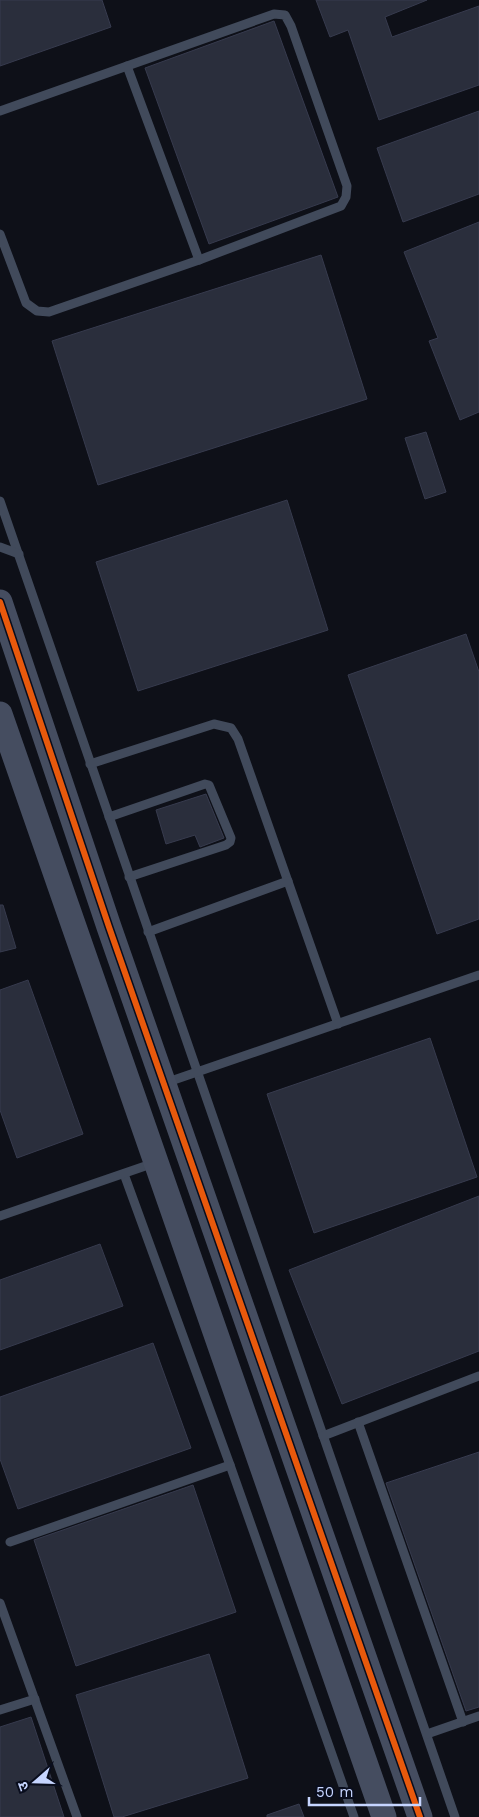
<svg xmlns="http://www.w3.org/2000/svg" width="479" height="1817" font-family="'Work Sans','Noto Sans Devanagari',sans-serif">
	<rect width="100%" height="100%" fill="#0e1018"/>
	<g fill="#2a2e3c" stroke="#373b4e">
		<polygon points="0,0 102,0 111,27 0,66"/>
		<polygon points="316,0 427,0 385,17 392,37 479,6 479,85 379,120 348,30 330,37"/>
		<polygon points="274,21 338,197 209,244 145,68"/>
		<polygon points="479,111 479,194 403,222 377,148"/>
		<polygon points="479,222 479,412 460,420 429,341 438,338 404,252"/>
		<polygon points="321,255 367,399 98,485 52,341"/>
		<polygon points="426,432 446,492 425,499 405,438"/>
		<polygon points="287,500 328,630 138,691 96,562"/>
		<polygon points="466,634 479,672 479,919 437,934 348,675"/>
		<polygon points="206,794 224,838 200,847 195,835 166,844 156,810"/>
		<polygon points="0,905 3,905 16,948 0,952"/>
		<polygon points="28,980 83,1134 17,1158 0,1110 0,990"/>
		<polygon points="430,1038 477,1177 314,1233 267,1094"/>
		<polygon points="479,1196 479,1351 342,1404 289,1270"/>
		<polygon points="100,1244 123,1306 0,1350 0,1280"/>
		<polygon points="153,1343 191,1448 18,1509 0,1459 0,1397"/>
		<polygon points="479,1452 479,1707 466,1711 386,1483"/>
		<polygon points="193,1485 236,1612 76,1666 34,1540"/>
		<polygon points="209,1654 248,1778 122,1817 114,1817 76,1695"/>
		<polygon points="31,1717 64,1817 0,1817 0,1727"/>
		<polygon points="299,1804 304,1817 267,1817 267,1815"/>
	</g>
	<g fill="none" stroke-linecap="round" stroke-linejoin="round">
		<g stroke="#414a5b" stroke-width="9">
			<polyline points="127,66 199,260"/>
			<polyline points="0,111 274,14 285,15 291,26 347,186 346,197 341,206 199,260 49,312 37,311 26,303 0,234"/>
			<polyline points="0,501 455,1817"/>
			<polyline points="0,547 19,554"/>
			<polyline points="90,764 214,724 231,728 238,739 338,1024"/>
			<polyline points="109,817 205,784 209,785 231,838 230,842 226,845 129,877"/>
			<polyline points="148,932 288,881"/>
			<polyline points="165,1083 479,975"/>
			<polyline points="124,1174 230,1465 354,1817"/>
			<polyline points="0,1216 154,1163"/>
			<polyline points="358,1422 463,1722"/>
			<polyline points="323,1436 479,1376"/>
			<polyline points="10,1542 230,1465"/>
			<polyline points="0,1603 77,1817"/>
			<polyline points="0,1710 35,1699"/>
			<polyline points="427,1734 479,1716"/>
		</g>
		<g stroke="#454d60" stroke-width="25">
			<polyline points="0,602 109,927 420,1817"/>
			<polyline points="0,714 384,1817"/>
		</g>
		<g stroke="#090d1d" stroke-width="9">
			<polyline id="cycleway" points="0,602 109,927 420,1817"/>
		</g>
		<use href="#cycleway" stroke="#e8590c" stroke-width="6"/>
	</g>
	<g transform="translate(35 1782) rotate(250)" stroke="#090d1d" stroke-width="4" paint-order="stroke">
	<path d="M0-4L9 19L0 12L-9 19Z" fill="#c6d5ff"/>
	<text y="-8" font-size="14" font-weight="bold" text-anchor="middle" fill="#c6d5ff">उ</text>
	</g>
	<path d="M309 1797v8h111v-8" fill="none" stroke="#c6d5ff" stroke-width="2.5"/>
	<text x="316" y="1797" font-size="15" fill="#c6d5ff" stroke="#090d1d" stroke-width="4" paint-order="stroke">50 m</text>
</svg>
